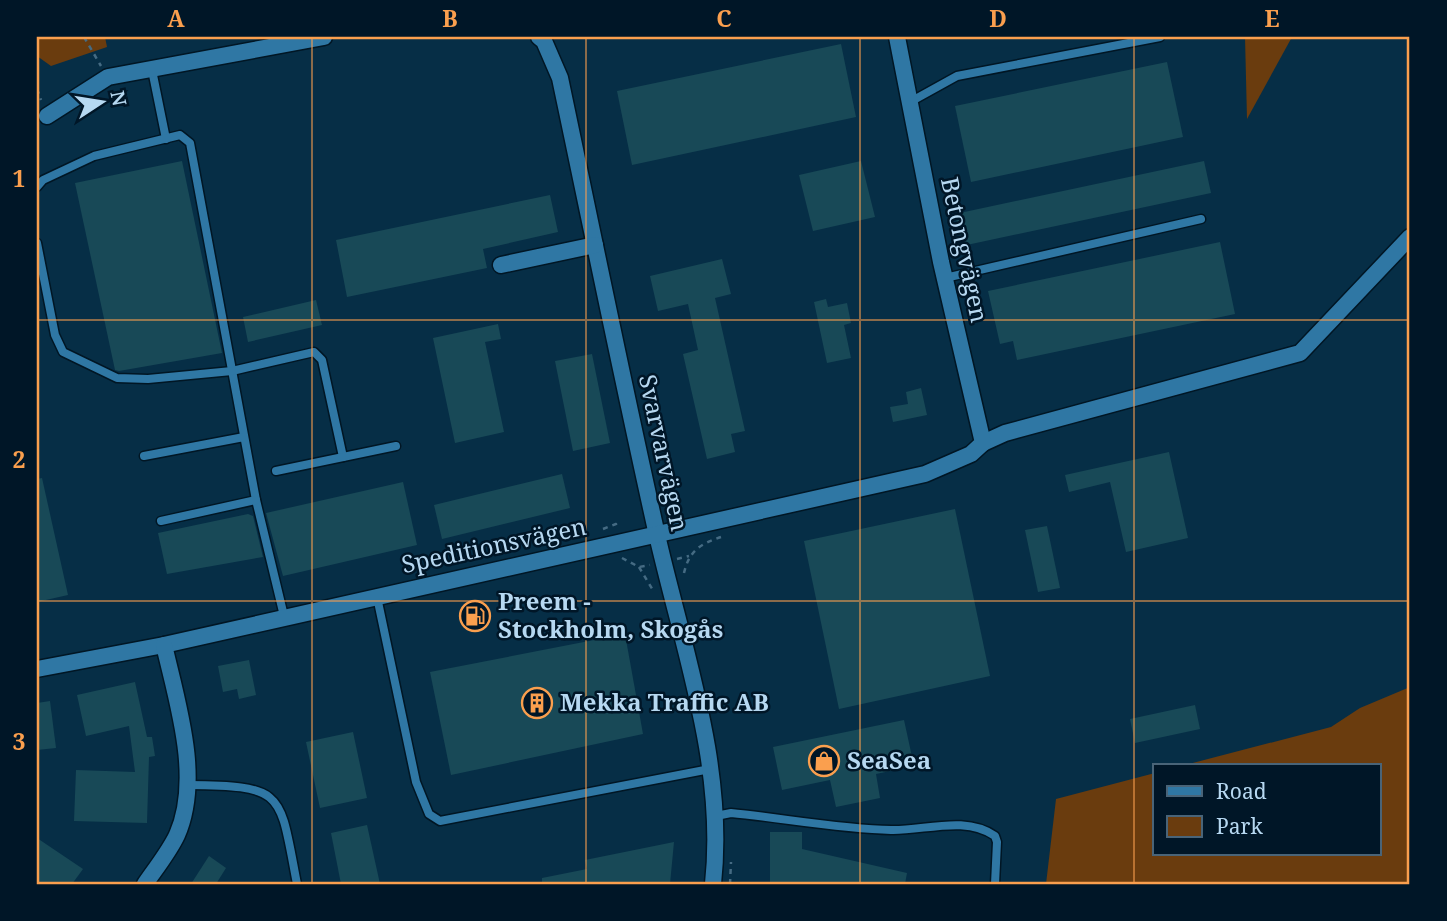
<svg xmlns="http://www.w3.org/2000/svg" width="1447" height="921" font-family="'Noto Serif',serif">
	<rect width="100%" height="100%" fill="#062e46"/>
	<g fill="#6a3c0e">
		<polygon points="37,37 105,37 107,47 51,66 37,56"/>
		<polygon points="1245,37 1292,37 1247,119"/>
		<polygon points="1410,687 1410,884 1046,884 1056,799 1155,773 1155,853 1379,853 1379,765 1185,765 1331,727 1360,708"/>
	</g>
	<g fill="#184957">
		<polygon points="841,44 856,117 632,165 617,91"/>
		<polygon points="1167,62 1183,137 971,182 955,106"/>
		<polygon points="182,161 222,353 119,371 115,370 75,183"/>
		<polygon points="861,161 875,217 813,231 799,175"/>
		<polygon points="1204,161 1211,193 962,246 955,214"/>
		<polygon points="550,195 558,232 483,249 487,268 347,297 336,240"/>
		<polygon points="1220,242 1235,314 1017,360 1013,341 1000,344 988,291"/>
		<polygon points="722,259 731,294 715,298 745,431 731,434 735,452 707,459 683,354 698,350 688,304 658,311 650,276"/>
		<polygon points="826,299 828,307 847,303 851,323 844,325 851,358 827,363 814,302"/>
		<polygon points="316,300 322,325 248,342 243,317"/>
		<polygon points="498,324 501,339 485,342 504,432 455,443 433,338"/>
		<polygon points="592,354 610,443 573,451 555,361"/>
		<polygon points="921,388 927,415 893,422 890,407 908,404 906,392"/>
		<polygon points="1169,452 1188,538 1126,552 1110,482 1069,492 1065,475"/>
		<polygon points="562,474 570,508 442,539 434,505"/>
		<polygon points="42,478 68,595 37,602 37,479"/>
		<polygon points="403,482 417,545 283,576 266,513"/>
		<polygon points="955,509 990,676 839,709 804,541"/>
		<polygon points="248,514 253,516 263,557 167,574 158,533"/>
		<polygon points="1047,526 1060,588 1038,592 1025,530"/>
		<polygon points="625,634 643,734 451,775 430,672"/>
		<polygon points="249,660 256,695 239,699 237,689 223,692 218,666"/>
		<polygon points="135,682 147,737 152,737 155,756 149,757 147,823 74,821 76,770 135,772 129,726 86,736 77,695"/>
		<polygon points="50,701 56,748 37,750 37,703"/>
		<polygon points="1195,705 1200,729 1135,743 1130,719"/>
		<polygon points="904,720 914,766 876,774 880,798 836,807 830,780 782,790 773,747"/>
		<polygon points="353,732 367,798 320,808 306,742"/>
		<polygon points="367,825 380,884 341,884 331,833"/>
		<polygon points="770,832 802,832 802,849 907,873 905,884 770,884"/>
		<polygon points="37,838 83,869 72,884 37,884"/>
		<polygon points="674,842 670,884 542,884 542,878 587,869 585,860"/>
		<polygon points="209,856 226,868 216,884 191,884"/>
	</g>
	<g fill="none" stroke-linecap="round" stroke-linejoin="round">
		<g stroke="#011624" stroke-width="11">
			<g id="lane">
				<polyline points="152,70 166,139"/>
				<polyline points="910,102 957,76 1160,37"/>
				<polyline points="37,187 43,180 94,156 180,135 190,143 256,500 284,616"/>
				<polyline points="37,243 55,335 63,352 117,378 148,379 232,371 314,352 322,360 343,457"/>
				<polyline points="945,278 1201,219"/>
				<polyline points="144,456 244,437"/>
				<polyline points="276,471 396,446"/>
				<polyline points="161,521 256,500"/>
				<polyline points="377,597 416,782 429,814 440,821 710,769"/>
				<path d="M188 785C286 786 279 791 297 884"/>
				<path d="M716 816 731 813C783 818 839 829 891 830 924 831 965 815 995 836L997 842 995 884"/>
			</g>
		</g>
		<g stroke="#011624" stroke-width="19">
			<g id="street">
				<path d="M539 37 544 41 560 78C592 230 623 383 657 535 683 649 726 766 713 884"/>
				<polyline points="47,116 108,77 324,37"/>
				<polyline points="501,265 595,245"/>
				<polyline points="983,443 1005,433 1300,353 1410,237"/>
				<polyline points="37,669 164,645 925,474 971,454 983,443 941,262 897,37"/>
				<path d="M145 884C156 868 169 852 177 835 202 778 177 702 164 645"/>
			</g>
		</g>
		<g stroke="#456b83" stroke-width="2.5" stroke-dasharray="5 5" stroke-linecap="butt">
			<polyline points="84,37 101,66"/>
			<polyline points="37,89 41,100"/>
			<polyline points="603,529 616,524 616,528"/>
			<polyline points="622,558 639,567 650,565"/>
			<polyline points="677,559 689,556"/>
			<polyline points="639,567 654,592"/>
			<path d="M684 573C689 551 700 544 721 537"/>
			<polyline points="730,884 731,862"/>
		</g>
		<use href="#lane" stroke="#2f77a4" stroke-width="8"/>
		<use href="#street" stroke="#2f77a4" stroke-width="16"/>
	</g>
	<path fill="none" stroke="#fa9f4e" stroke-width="2" stroke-opacity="0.55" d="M312 37V884M586 37V884M860 37V884M1134 37V884M37 320H1410M37 601H1410"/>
	<defs>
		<g id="fuel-ring" transform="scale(1.575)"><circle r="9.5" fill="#001627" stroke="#fa9f4e" stroke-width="1.5"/><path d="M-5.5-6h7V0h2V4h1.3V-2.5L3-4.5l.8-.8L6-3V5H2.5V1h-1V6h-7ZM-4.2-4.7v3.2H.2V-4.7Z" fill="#fa9f4e"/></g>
		<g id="building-ring" transform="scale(1.575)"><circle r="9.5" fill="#001627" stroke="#fa9f4e" stroke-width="1.5"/><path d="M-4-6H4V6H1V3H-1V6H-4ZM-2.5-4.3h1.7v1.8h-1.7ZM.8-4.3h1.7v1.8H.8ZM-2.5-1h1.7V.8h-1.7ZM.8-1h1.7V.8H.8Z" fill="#fa9f4e"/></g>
		<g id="shop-ring" transform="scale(1.575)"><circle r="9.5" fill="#001627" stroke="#fa9f4e" stroke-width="1.5"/><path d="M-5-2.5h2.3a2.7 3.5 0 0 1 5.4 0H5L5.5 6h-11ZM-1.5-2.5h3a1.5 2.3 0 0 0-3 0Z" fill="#fa9f4e"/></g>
	</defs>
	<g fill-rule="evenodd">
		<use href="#fuel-ring" x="475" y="616"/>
		<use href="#building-ring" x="537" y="703"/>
		<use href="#shop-ring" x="824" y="761"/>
	</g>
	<g text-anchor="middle" stroke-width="5" stroke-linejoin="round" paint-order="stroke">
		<g font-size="24" fill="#b6d8f1" stroke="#001627">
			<text transform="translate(964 250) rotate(78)" y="8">Betongvägen</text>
			<text transform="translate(663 453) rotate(78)" y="8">Svarvarvägen</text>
			<text transform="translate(494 546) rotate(-12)" y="8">Speditionsvägen</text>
		</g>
		<g font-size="24" font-weight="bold" fill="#b6d8f1" stroke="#001627" text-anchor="start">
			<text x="498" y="610">Preem -<tspan x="498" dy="28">Stockholm, Skogås</tspan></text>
			<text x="560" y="711">Mekka Traffic AB</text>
			<text x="847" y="769">SeaSea</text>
		</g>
	</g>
	<rect width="1447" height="921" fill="none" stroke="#001627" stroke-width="77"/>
	<rect x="1153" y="764" width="228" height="91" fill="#001627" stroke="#496478" stroke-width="2"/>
	<rect x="1167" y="786" width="35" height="10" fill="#2f77a4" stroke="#496478" stroke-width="2"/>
	<text x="1216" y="799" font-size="21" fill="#b6d8f1">Road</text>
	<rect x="1167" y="816" width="35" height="21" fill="#6a3c0e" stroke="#496478" stroke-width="2"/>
	<text x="1216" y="834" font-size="21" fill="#b6d8f1">Park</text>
	<g transform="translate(102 102) rotate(78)" stroke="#001627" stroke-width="5" paint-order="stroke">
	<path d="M0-5L12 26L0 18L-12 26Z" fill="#b6d8f1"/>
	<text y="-10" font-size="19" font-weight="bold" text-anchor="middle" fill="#b6d8f1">N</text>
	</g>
	<rect x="38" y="38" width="1370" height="845" fill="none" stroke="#fa9f4e" stroke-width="2.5"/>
	<g font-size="23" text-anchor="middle" font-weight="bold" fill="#fa9f4e">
		<text x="176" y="27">A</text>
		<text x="450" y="27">B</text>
		<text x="724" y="27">C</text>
		<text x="998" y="27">D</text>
		<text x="1272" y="27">E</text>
		<text x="19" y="187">1</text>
		<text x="19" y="468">2</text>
		<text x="19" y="750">3</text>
	</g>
</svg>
